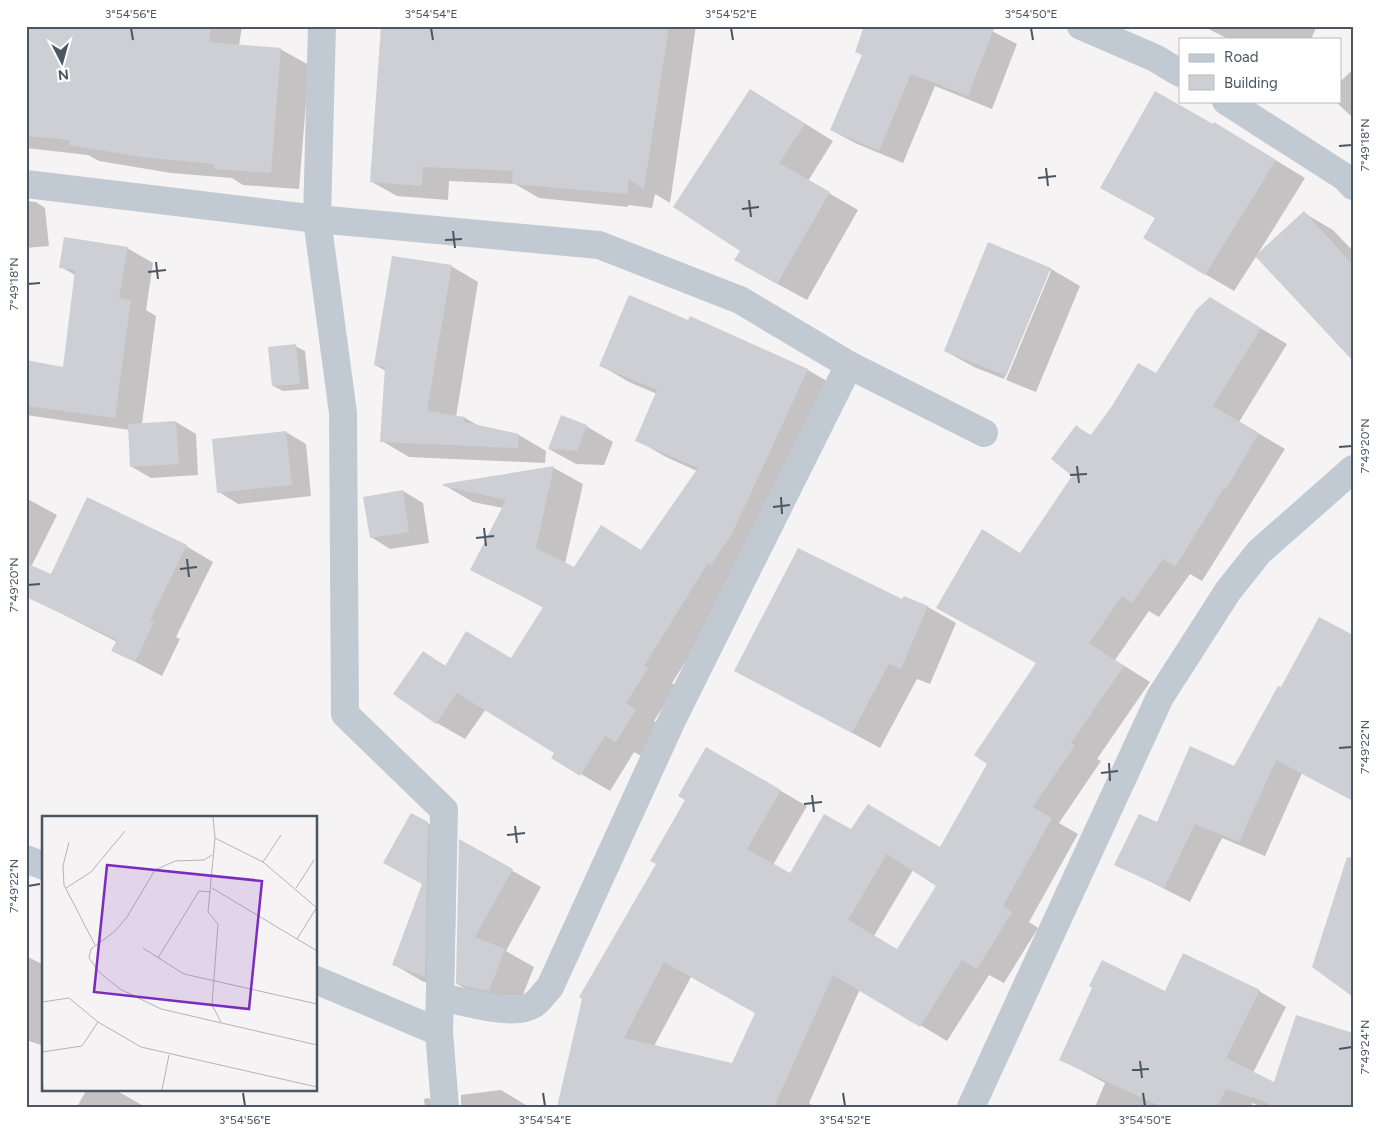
<svg xmlns="http://www.w3.org/2000/svg" width="1379" height="1133" font-family="Figtree,sans-serif">
	<rect width="100%" height="100%" fill="#f5f3f3"/>
	<g fill="#0003" fill-rule="evenodd">
		<polygon points="26,26 242,26 239,46 280,49 309,65 299,189 243,185 232,178 171,173 99,161 88,155 26,148"/>
		<polygon points="383,26 696,26 670,203 655,194 652,208 628,205 628,207 539,198 515,184 449,181 448,200 397,196 372,182"/>
		<polygon points="982,26 1017,44 992,109 935,86 903,163 855,143 831,130 863,56"/>
		<polygon points="1203,26 1317,26 1311,39 1228,39"/>
		<polygon points="1353,69 1353,118 1335,101 1340,101 1340,82"/>
		<polygon points="751,90 833,141 808,181 858,210 807,300 765,277 742,250"/>
		<polygon points="1244,141 1305,178 1257,255 1304,213 1333,230 1353,251 1353,356 1257,255 1234,291 1205,274"/>
		<polygon points="26,201 36,202 45,208 49,246 26,248"/>
		<polygon points="127,248 153,263 146,310 156,316 142,424 176,422 196,434 198,475 151,478 132,467 130,430 26,415 26,362 64,369 75,275 61,267"/>
		<polygon points="451,266 478,282 456,417 465,418 479,426 519,435 546,451 545,463 409,457 382,441 386,371 375,365"/>
		<polygon points="1051,269 1080,286 1036,392 1006,380 1051,271 1048,271 1004,379 974,367 945,351"/>
		<path d="M1237 314 1287 344 1239 422 1285 449 1202 581 1190 574 1159 617 1149 611 1115 660 1150 682 1097 759 1101 761 1059 823 1078 834 1029 922 1038 928 1004 983 989 975 947 1041 860 989 809 1103 815 1107H560L657 864 687 799 707 749 807 806 773 865 790 875 852 831 941 848 989 763 1037 663 1021 554 1074 475 1077 427 1092 436 1156 375ZM913 870 937 886 898 951 874 936ZM691 977 756 1013 733 1065 654 1046Z"/>
		<polygon points="691,318 808,370 837,387 738,579 672,683 676,686 654,721 665,727 645,758 634,752 610,791 552,757 555,753 486,709 465,739 437,723 424,653 446,666 512,659 544,608 472,569 503,508 473,502 444,485 554,468 583,484 565,564 575,569 601,526 642,551 697,471 666,457 637,440 657,394 629,382 600,365 689,322"/>
		<polygon points="295,346 305,351 309,389 283,391 273,386"/>
		<polygon points="586,426 613,442 604,465 576,464 549,449"/>
		<polygon points="286,432 306,444 311,496 238,504 219,492 213,440"/>
		<polygon points="403,491 423,503 429,543 390,549 371,537"/>
		<polygon points="26,498 57,515 31,567 51,576 186,546 213,562 176,637 180,639 162,676 113,650 117,642 29,597 26,592"/>
		<polygon points="904,597 928,607 956,623 930,684 917,679 880,748 736,670 903,600"/>
		<polygon points="1282,689 1302,773 1265,856 1222,838 1190,902 1116,864 1157,824 1235,767"/>
		<polygon points="411,814 457,840 454,993 422,981 393,964 423,884"/>
		<polygon points="460,841 541,887 506,951 534,967 518,1007 486,1000 457,984"/>
		<polygon points="26,956 44,965 44,1046 26,1040"/>
		<polygon points="1259,991 1286,1007 1253,1073 1275,1084 1353,1107 1263,1107 1252,1103 1251,1107 1095,1107 1105,1083 1060,1059 1165,993"/>
		<polygon points="87,1089 114,1089 145,1107 77,1107"/>
		<polygon points="501,1090 529,1107 461,1107 461,1095"/>
		<polygon points="428,1098 443,1107 425,1107 424,1099"/>
	</g>
	<g fill="#cdcfd5" fill-rule="evenodd">
		<polygon points="26,26 211,26 209,42 281,48 271,173 214,169 214,164 141,157 69,145 70,140 26,136"/>
		<polygon points="381,26 669,26 644,189 629,179 627,194 512,184 513,171 423,167 422,186 370,182"/>
		<polygon points="864,26 995,26 968,96 911,74 879,151 830,130 862,55 855,52"/>
		<polygon points="750,89 805,124 779,163 830,192 777,284 734,260 740,251 673,207"/>
		<polygon points="1155,91 1213,124 1214,122 1276,160 1205,275 1143,238 1155,218 1100,188"/>
		<polygon points="1304,211 1353,265 1353,361 1255,256"/>
		<polygon points="64,237 128,247 119,298 131,300 115,418 26,406 26,360 63,367 75,270 59,268"/>
		<polygon points="988,242 1051,268 1006,376 944,351"/>
		<polygon points="392,256 452,265 427,411 465,417 464,422 519,434 518,448 380,442 385,367 374,365"/>
		<polygon points="629,295 688,320 690,316 808,369 732,534 711,565 708,563 644,666 648,668 626,703 636,710 616,742 605,736 580,776 551,758 554,753 457,693 436,724 393,694 423,651 445,666 466,631 511,658 543,607 470,570 506,500 443,486 443,484 554,466 536,548 574,567 601,525 641,550 698,468 635,441 657,390 599,366"/>
		<path d="M1210 297 1261 328 1213 406 1259 433 1226 489 1224 488 1175 567 1163 559 1132 603 1122 596 1089 643 1124 666 1071 743 1075 745 1033 807 1052 818 1003 906 1012 912 977 969 962 960 920 1027 833 975 774 1107H557L582 999 579 997 656 864 650 861 685 800 678 796 706 747 781 790 747 849 790 873 824 814 851 829 868 804 940 847 987 764 974 755 1036 663 936 608 982 529 1020 553 1072 476 1051 459 1076 425 1090 436 1112 406 1138 363 1156 373 1196 310ZM887 854 936 886 897 949 848 920ZM664 962 755 1013 732 1063 624 1038Z"/>
		<polygon points="296,344 300,384 272,386 268,347"/>
		<polygon points="561,415 587,425 577,451 548,449"/>
		<polygon points="176,421 179,464 130,467 128,424"/>
		<polygon points="286,431 292,485 217,493 212,439"/>
		<polygon points="403,490 409,532 370,538 363,497"/>
		<polygon points="87,497 187,545 150,620 154,622 135,662 111,651 117,640 26,597 26,563 51,574"/>
		<polygon points="798,548 902,599 904,596 928,606 901,669 889,664 852,733 734,671"/>
		<polygon points="1319,617 1353,635 1353,801 1276,760 1239,842 1195,824 1164,888 1114,865 1139,814 1157,822 1190,746 1234,766 1278,686 1281,687"/>
		<polygon points="411,813 428,822 425,977 392,965 422,884 383,863"/>
		<polygon points="459,839 513,869 475,937 505,949 489,991 456,984"/>
		<polygon points="1347,857 1353,858 1353,997 1312,967"/>
		<polygon points="1183,953 1260,990 1226,1058 1274,1082 1296,1015 1353,1033 1353,1107 1266,1107 1268,1103 1226,1089 1217,1107 1162,1107 1059,1060 1092,988 1089,986 1102,960 1165,991"/>
	</g>
	<g fill="none" stroke-linecap="round" stroke-linejoin="round">
		<g stroke="#c1cad2" stroke-width="28">
			<polyline points="322,26 317,219 343,413 345,714 444,810 439,1032 445,1107"/>
			<polyline points="1081,26 1155,58 1180,73"/>
			<polyline points="1226,101 1346,178 1353,186"/>
			<polyline points="26,184 317,219 599,245 740,300 849,365 984,433"/>
			<polyline points="26,859 44,866"/>
			<polyline points="316,980 439,1032"/>
			<path d="M441 997C462 1001 516 1018 534 1004 540 1000 545 992 550 987L673 718 849 365"/>
			<polyline points="971,1107 1160,697 1228,591 1259,552 1353,469"/>
		</g>
	</g>
	<path fill="none" stroke="#4a5661" stroke-width="2" d="M131 28 133 40M431 28 433 40M731 28 733 40M1031 28 1033 40M1339 146 1352 145M1046 168 1048 186M1038 178 1056 176M749 200 751 217M742 209 759 207M453 231 455 248M445 240 462 239M156 262 158 279M148 272 166 270M28 284 40 283M1339 447 1352 446M1077 466 1079 483M1070 475 1087 474M781 497 782 514M773 507 790 505M484 528 486 546M476 538 494 536M187 559 189 577M180 569 197 567M28 585 40 584M1339 748 1352 747M1109 763 1110 781M1101 773 1118 771M812 795 814 812M804 804 822 802M515 826 517 843M507 835 525 833M28 886 40 884M1339 1049 1352 1047M1140 1061 1142 1078M1132 1070 1149 1069M243 1093 245 1106M543 1093 545 1106M843 1093 845 1106M1143 1093 1145 1106"/>
	<g transform="translate(42 816)">
		<rect width="275" height="275" fill="#f5f3f3"/>
		<path fill="none" stroke="#b1b4b9" stroke-width="1" d="M171 1 173 22 166 96 176 108 170 189 179 206M173 22 221 46 275 92M27 26 21 50 22 69 53 129M170 39 162 44 133 45 113 54 85 101 72 116 49 133 47 142 58 157 78 173 119 193 275 229M221 46 239 19M24 72 49 56 83 15M170 72 275 135M254 72 272 44M255 123 275 91M101 132 142 158 275 188M116 142 157 75 169 76M0 186 27 182 56 206 99 231 275 271M0 236 40 230 56 206M0 257 1 274M120 274 127 239"/>
		<path fill="#7b2cbf" fill-opacity="0.15" stroke="#7b2cbf" stroke-width="2.5" d="M65 49 220 65 207 193 52 176Z"/>
		<rect width="275" height="275" fill="none" stroke="#4a5661" stroke-width="2.5"/>
	</g>
	<rect width="1379" height="1133" fill="none" stroke="#ffffff" stroke-width="55"/>
	<rect x="1179" y="38" width="162" height="65" fill="#ffffff" stroke="#b7bbc0"/>
	<rect x="1189" y="54" width="25" height="8" fill="#c1cad2" stroke="#b7bbc0"/>
	<text x="1224" y="62" font-size="15" fill="#4a5661">Road</text>
	<rect x="1189" y="75" width="25" height="15" fill="#cdcfd5" stroke="#b7bbc0"/>
	<text x="1224" y="88" font-size="15" fill="#4a5661">Building</text>
	<g transform="translate(62 62) rotate(174)" stroke="#ffffff" stroke-width="4" paint-order="stroke">
	<path d="M0-4L9 19L0 12L-9 19Z" fill="#4a5661"/>
	<text y="-8" font-size="14" font-weight="bold" text-anchor="middle" fill="#4a5661">N</text>
	</g>
	<rect x="28" y="28" width="1324" height="1078" fill="none" stroke="#4a5661" stroke-width="2"/>
	<g font-size="12" text-anchor="middle" fill="#4a5661">
		<text x="131" y="18">3°54'56"E</text>
		<text x="431" y="18">3°54'54"E</text>
		<text x="731" y="18">3°54'52"E</text>
		<text x="1031" y="18">3°54'50"E</text>
		<text transform="translate(1365 145) rotate(-90)" y="4">7°49'18"N</text>
		<text transform="translate(14 284) rotate(-90)" y="4">7°49'18"N</text>
		<text transform="translate(1365 446) rotate(-90)" y="4">7°49'20"N</text>
		<text transform="translate(14 585) rotate(-90)" y="4">7°49'20"N</text>
		<text transform="translate(1365 747) rotate(-90)" y="4">7°49'22"N</text>
		<text transform="translate(14 886) rotate(-90)" y="4">7°49'22"N</text>
		<text transform="translate(1365 1047) rotate(-90)" y="4">7°49'24"N</text>
		<text x="245" y="1124">3°54'56"E</text>
		<text x="545" y="1124">3°54'54"E</text>
		<text x="845" y="1124">3°54'52"E</text>
		<text x="1145" y="1124">3°54'50"E</text>
	</g>
</svg>
